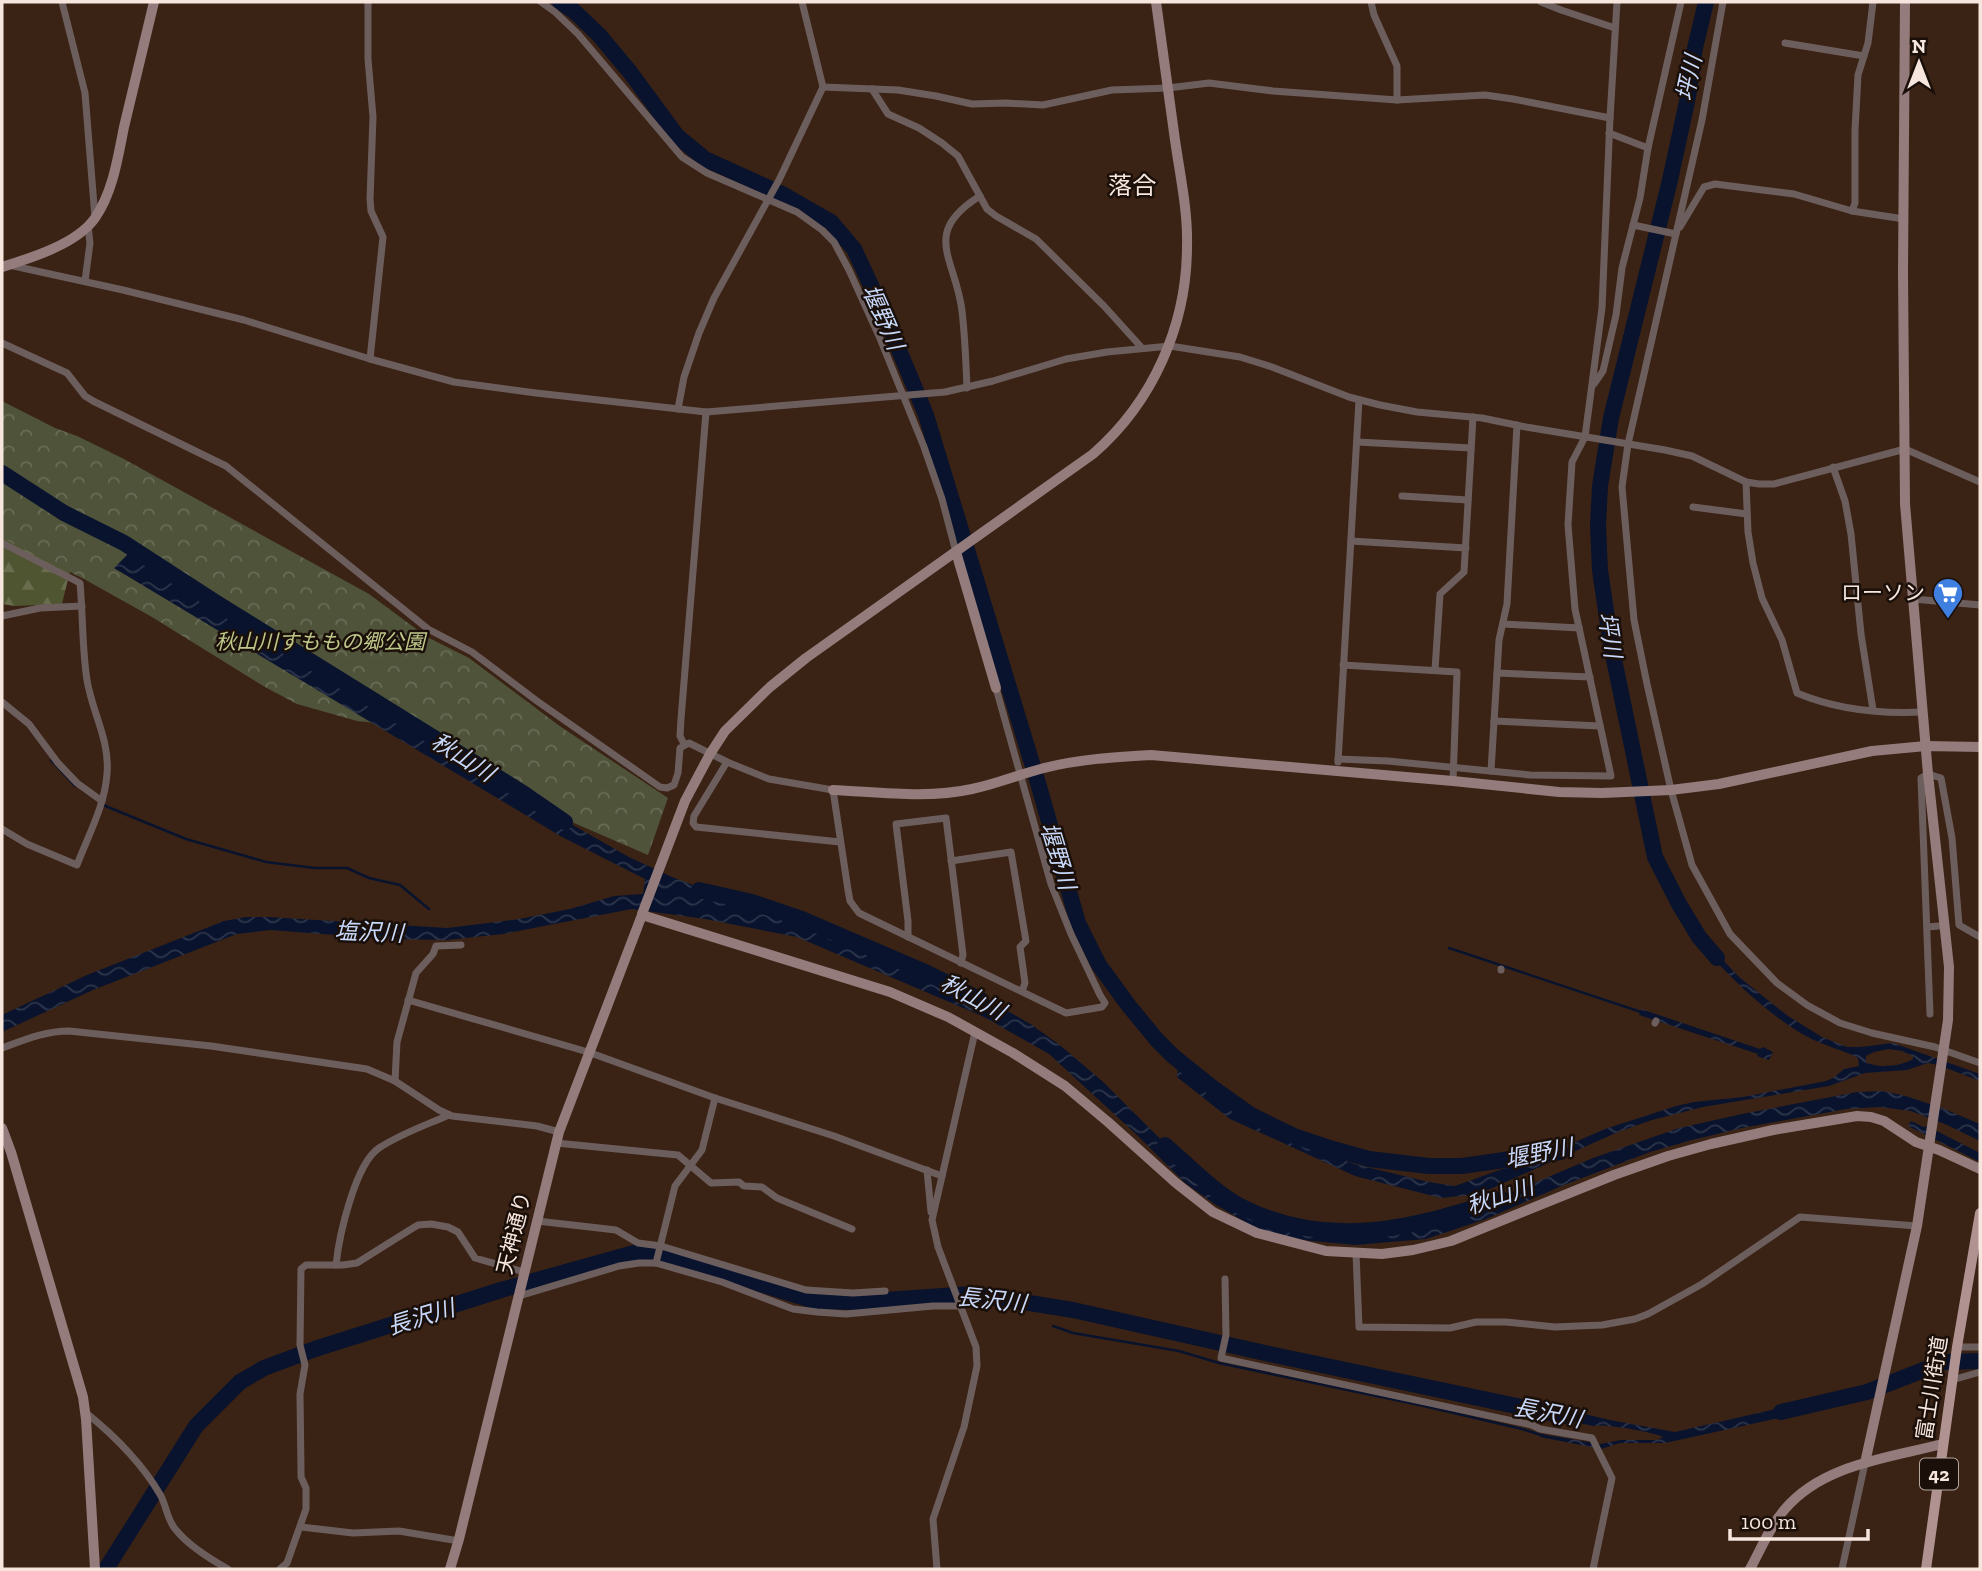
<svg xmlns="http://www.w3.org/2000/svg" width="1982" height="1571" font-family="'Zilla Slab','Noto Sans JP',serif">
	<defs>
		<pattern id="forest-firs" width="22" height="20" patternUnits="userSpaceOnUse" patternTransform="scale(1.75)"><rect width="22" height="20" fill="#4f5431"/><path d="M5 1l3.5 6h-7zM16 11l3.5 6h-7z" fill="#696d4e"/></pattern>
		<pattern id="park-crowns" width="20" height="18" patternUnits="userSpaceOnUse" patternTransform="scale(1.75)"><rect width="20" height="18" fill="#4f533a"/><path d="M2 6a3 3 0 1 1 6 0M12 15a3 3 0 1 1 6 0" fill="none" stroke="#696c56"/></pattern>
		<pattern id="water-waves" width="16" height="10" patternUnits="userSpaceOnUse" patternTransform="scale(1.75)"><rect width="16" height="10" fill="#09132d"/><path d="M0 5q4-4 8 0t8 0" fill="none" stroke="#2d354b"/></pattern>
	</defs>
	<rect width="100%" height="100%" fill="#3a2315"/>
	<polygon fill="url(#forest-firs)" points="2,494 73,559 62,604 15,606 2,604"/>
	<polygon fill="url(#park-crowns)" points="2,401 55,428 77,436 122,458 369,594 427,637 469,658 561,727 668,798 648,855 574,823 520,786 427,728 357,721 297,704 265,687 152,617 84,579 2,538"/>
	<g fill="url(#water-waves)" fill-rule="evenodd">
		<polygon points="128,554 490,778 629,857 672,877 804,927 994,1003 1032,1025 1061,1046 1101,1080 1217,1195 1263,1221 1304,1231 1355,1236 1432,1226 1593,1158 1679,1128 1742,1114 1857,1092 1883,1091 1906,1096 1942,1108 1980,1124 1980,1141 1947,1125 1911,1111 1880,1107 1846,1109 1742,1128 1692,1140 1650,1152 1564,1185 1486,1219 1426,1239 1355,1245 1302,1240 1261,1231 1216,1205 1185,1183 1137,1135 1049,1054 982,1016 797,937 705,919 632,909 503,934 447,940 387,939 270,930 237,934 93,990 2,1032 2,1015 87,975 224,921 246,917 269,917 447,928 519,919 570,909 614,896 643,894 645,879 562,837 114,568"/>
		<path d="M1705 941 1739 977 1788 1016 1822 1037 1847 1047H1860L1893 1043 1980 1074V1081L1938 1065 1928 1063 1907 1070 1865 1073 1829 1086 1703 1107 1652 1120 1618 1132 1479 1194 1441 1198 1355 1176 1261 1133 1230 1119 1177 1077 1178 1064 1226 1101 1261 1123 1317 1149 1354 1164 1429 1182 1455 1186 1566 1146 1605 1129 1676 1106 1694 1102 1743 1097 1826 1081 1833 1078 1844 1069 1859 1066 1858 1058C1841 1049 1821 1045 1804 1035 1763 1011 1730 977 1699 943ZM1889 1049 1902 1051 1913 1056V1059C1903 1066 1877 1069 1866 1062V1056L1874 1052Z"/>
		<polygon points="1641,1009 1760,1049 1763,1047 1773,1052 1769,1060 1757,1056 1758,1054 1639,1015"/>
		<polygon points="1911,1121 1924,1127 1927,1126 1980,1153 1980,1162 1908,1126"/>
		<path d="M1798 1404 1802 1413 1665 1443H1620L1601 1449 1540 1437 1541 1434 1600 1444 1621 1440H1657L1663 1437C1654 1432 1602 1423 1593 1426L1545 1416 1546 1410 1564 1412 1568 1410 1610 1420 1675 1432Z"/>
	</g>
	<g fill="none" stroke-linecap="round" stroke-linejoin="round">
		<g stroke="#09132d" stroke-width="2.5">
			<polyline points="51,760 75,786"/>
			<polyline points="103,805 186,839 266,862 315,868 347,868 369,878 400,885 429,909"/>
			<polyline points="1449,948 1641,1012"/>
			<polyline points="1053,1326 1073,1333 1179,1351 1219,1363 1424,1406 1522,1429 1544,1436"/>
		</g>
		<g stroke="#09132d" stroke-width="16">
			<polyline points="560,2 574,11 599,35 630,72 677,136 705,159 782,194 831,222 854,249 882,309 926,415 1038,783 1078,923 1099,965 1129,1006 1157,1040 1173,1056 1213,1088 1251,1115 1294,1136 1333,1149 1369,1159 1429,1166 1462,1166 1561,1152"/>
			<polyline points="1706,2 1695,48 1688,97 1670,180 1611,418 1600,486 1598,526 1600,570 1611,645 1655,857 1679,904 1699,937 1717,958"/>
			<polyline points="2,473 64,513 124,543 215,602 523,793 565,822"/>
			<polyline points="699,890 752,902 802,919 923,971 981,1000"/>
			<path d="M1165 1145C1188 1165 1214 1192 1240 1206 1328 1251 1413 1228 1501 1199"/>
			<polyline points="1781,1412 1867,1392 1944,1362 1980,1361"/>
			<polyline points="106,1569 196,1426 240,1382 264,1368 315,1349 501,1290 641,1251 669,1256 815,1301 856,1302 972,1294 1073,1310 1265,1353 1564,1416"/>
		</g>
		<g stroke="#6d5e5e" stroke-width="7">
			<polyline points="62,2 85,93 95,218"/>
			<polyline points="368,2 368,59 373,117 370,199 371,211 383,237 370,359"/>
			<polyline points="541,2 555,12 578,34 682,157 707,173 797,212 822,230 834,242 849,270 879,336 924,447 942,499 956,552"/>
			<polyline points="1371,2 1374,15 1397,66 1397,100"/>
			<polyline points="1541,2 1561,10 1615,28"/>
			<polyline points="1723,2 1702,120 1628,444 1622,487 1634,620 1647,684 1671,790 1692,865 1730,934 1777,983 1807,1005 1840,1023 1872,1033 1935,1047 1980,1063"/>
			<polyline points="1785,43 1864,56"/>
			<polyline points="823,87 898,90 936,96 972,104 1006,103 1043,105 1112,90 1168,88 1209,83 1273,91 1397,100 1485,95 1513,99 1610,118"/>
			<polyline points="872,89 888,114 919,128 942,143 958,156 987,209 996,216 1036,239 1104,306 1142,348"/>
			<polyline points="1609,133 1648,148"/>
			<polyline points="1852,211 1855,203 1855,130 1858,75 1868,43 1873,2"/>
			<polyline points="1633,225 1676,234"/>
			<polyline points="1680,227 1704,187 1715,184 1794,194 1852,211 1904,219"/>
			<polyline points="9,265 123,290 244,320 370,359 454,382 536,393 706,412 945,392 993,381 1066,359 1107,352 1170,346 1240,357 1272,367 1349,397 1380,405 1417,412 1482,418 1526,427 1665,450 1692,456 1746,482 1759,484 1774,484 1905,449 1980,482"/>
			<polyline points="85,281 90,243 88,226"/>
			<polyline points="2,343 67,373 85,396 93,401 226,466 428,629 472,652 537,701 660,787 667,788 674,785 678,773 680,748 689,743 727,762 769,779 833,790 848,890 850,901 859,913 1066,1013 1102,1007 1105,1003 1100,995 1071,934 1051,884 996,688"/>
			<polyline points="1594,384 1603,371 1616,315 1622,268 1640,198 1648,148 1681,2"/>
			<path d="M967 388C966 362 965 336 962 311 956 259 920 233 980 196"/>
			<polyline points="678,409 684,377 699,333 714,298 779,180 823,87 802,2"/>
			<polyline points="1357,442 1471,448"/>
			<polyline points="1833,467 1845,501 1851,534 1861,634 1873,710"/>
			<path d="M1746 482 1748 532 1753 563 1762 598 1782 640 1797 693C1835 709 1881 714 1923 712"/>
			<polyline points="1402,496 1468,500"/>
			<polyline points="1693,507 1747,514"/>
			<polyline points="1351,541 1466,548"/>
			<path d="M2 543 80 583C83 615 82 648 87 680 92 712 110 740 107 774 105 805 88 836 77 865L27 844 2 829"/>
			<polyline points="1913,599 1980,605"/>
			<polyline points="2,616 40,608 82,606"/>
			<polyline points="1503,624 1579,628"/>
			<polyline points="1343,665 1457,672 1453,781"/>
			<polyline points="1435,670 1440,594 1464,572 1473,417"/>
			<polyline points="1497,673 1590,677"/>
			<polyline points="2,702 29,724 58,763 77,783 102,801"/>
			<polyline points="1494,721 1600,726"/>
			<polyline points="684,744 680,736 681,719 706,412"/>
			<polyline points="1338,759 1388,761 1530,775 1611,776 1575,609 1568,525 1572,462 1585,437 1602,308 1610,118 1617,2"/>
			<polyline points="727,762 694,816 693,823 696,827 840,842"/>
			<polyline points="1338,762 1359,400"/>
			<polyline points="1491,771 1499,640 1507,604 1517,425"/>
			<polyline points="951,861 1011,852 1026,941 1020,947 1025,983 1022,991"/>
			<polyline points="1927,927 1939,926"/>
			<polyline points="908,937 908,921 896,824 946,818 963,955 961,963"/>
			<polyline points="1501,969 1501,970"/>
			<polyline points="408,1000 588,1052 715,1098 834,1136 942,1176"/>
			<polyline points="1930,1014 1921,778 1928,774 1941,778 1952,838 1959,925 1980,937"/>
			<polyline points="1655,1023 1656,1021"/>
			<path d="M2 1048C24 1040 45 1031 69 1031L211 1046 367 1069 395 1081 439 1110 452 1116 537 1126 559 1132"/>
			<polyline points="395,1081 397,1042 416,973 433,954 436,946 461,945"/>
			<polyline points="556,1143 678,1155 711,1183 739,1182 744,1186 762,1187 777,1198 852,1229"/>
			<polyline points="927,1170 931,1212"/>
			<polyline points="537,1221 616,1230 638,1243 661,1246 806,1290 853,1293 885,1291"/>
			<polyline points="1356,1253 1359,1327 1450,1328 1476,1322 1506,1322 1555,1327 1602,1325 1635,1319 1648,1314 1702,1284 1800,1217 1917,1226"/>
			<polyline points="656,1263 675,1186 702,1150 715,1098"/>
			<path d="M336 1265C339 1236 355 1164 379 1148 400 1134 426 1125 449 1115"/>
			<polyline points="1225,1279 1226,1335 1221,1358 1532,1425 1540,1429 1592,1438 1612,1478 1593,1569"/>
			<polyline points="519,1296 619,1266 639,1263 656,1263 722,1282 793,1309 817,1312 846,1314 933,1306 962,1306"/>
			<polyline points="1957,1347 1980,1347"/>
			<polyline points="1952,1380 1980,1372"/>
			<path d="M85 1412C115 1436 142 1463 161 1496 167 1508 167 1520 176 1530 189 1546 210 1559 228 1569"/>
			<polyline points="301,1527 353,1533 399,1531 459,1541"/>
			<polyline points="280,1569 287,1563 306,1509 306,1488 301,1477 301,1471 300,1394 305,1365 300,1345 301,1269 306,1265 343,1265 357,1263 408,1231 418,1225 431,1224 448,1227 458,1232 475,1258 524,1272"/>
			<polyline points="937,1569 933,1519 964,1427 977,1366 976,1347 938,1247 932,1220 975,1032"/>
			<polyline points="1842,1569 1865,1463"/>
		</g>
		<g stroke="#937c7b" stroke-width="10">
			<path d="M2 267C31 258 77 244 95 218 113 192 118 157 124 127 134 85 144 43 154 2"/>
			<polyline points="956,552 996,688"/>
			<path d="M833 790C878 792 927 799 972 789 997 784 1020 774 1044 768 1080 759 1115 757 1151 755L1453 781 1559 792 1602 793 1671 790 1719 784 1872 751 1926 746 1980 747"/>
			<path d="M642 914 685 801 710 754 725 731 770 687 806 658 1093 454C1153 402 1187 325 1187 246 1188 211 1180 175 1175 140 1169 94 1162 48 1156 2"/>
			<polyline points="2,1128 11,1152 83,1397 86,1419 95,1569"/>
			<polyline points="1865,1463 1917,1226 1948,1020 1949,967 1928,774 1905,504 1903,272 1905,2"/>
			<polyline points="450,1569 459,1539 559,1132 642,915 890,992 948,1017 1013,1053 1065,1086 1108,1122 1176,1183 1213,1212 1257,1233 1326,1251 1382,1254 1413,1250 1451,1241 1614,1175 1668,1156 1711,1144 1773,1130 1857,1116 1871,1117 1884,1121 1916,1142 1939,1150 1980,1169"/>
			<path d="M1750 1569C1761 1549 1770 1526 1785 1509 1823 1464 1889 1458 1942 1444"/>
		</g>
		<polyline stroke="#b09391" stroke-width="10" points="1926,1569 1957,1347 1980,1213"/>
	</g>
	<defs>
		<g id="supermarket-pin" transform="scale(1.575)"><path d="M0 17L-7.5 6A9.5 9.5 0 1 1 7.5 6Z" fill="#3f7fe0" stroke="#1a0f09"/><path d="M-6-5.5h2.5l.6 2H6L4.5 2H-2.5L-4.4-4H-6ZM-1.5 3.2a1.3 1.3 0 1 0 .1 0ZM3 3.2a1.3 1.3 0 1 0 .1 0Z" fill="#fff"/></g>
	</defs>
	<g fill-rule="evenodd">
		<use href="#supermarket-pin" x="1948" y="593"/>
	</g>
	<g text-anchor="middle" stroke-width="5" stroke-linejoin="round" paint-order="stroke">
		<rect fill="#1a0f09" stroke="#b4a69d" stroke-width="2" x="1920" y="1458.5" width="38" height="31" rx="5"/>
		<g font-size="19" font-weight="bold" fill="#f6e6dd">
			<text x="1939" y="1481">42</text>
		</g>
		<g font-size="21" fill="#f6e6dd" stroke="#1a0f09" text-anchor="end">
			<text x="1925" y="600">ローソン</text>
		</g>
		<g font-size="21" font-style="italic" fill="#bec889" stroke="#1a0f09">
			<text x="320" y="649">秋山川すももの郷公園</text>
		</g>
		<g font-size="21" fill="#f6e6dd" stroke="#1a0f09">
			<text transform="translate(514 1233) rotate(-76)" y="7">天神通り</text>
			<text transform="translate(1932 1388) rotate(-81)" y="7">富士川街道</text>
		</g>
		<g font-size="23" font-style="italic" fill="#c7d8fa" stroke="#1a0f09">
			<text transform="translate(1689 78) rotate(-78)" y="8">坪川</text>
			<text transform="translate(883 317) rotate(66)" y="8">堰野川</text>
			<text transform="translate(1610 635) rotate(81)" y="8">坪川</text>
			<text transform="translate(463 757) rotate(32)" y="8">秋山川</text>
			<text transform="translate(1058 856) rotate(73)" y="8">堰野川</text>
			<text transform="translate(369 932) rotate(2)" y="8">塩沢川</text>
			<text transform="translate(973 997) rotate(28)" y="8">秋山川</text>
			<text transform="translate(1539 1153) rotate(-11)" y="8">堰野川</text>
			<text transform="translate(1500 1196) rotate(-18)" y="8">秋山川</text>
			<text transform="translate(992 1300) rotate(6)" y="8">長沢川</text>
			<text transform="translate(421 1317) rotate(-17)" y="8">長沢川</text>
			<text transform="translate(1548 1413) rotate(11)" y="8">長沢川</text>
		</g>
		<g font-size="24" fill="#f6e6dd" stroke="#1a0f09">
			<text x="1132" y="194">落合</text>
		</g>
	</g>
	<rect width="1982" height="1571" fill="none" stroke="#f6e6dd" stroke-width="7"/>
	<g transform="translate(1919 63)" stroke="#1a0f09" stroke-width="5" paint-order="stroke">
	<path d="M0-5L12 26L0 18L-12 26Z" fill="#f6e6dd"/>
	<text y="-10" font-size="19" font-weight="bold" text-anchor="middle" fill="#f6e6dd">N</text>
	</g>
	<path d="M1730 1529v10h138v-10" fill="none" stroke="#f6e6dd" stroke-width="3.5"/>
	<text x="1741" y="1529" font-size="21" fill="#f6e6dd" stroke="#1a0f09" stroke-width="5" paint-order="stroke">100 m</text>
</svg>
